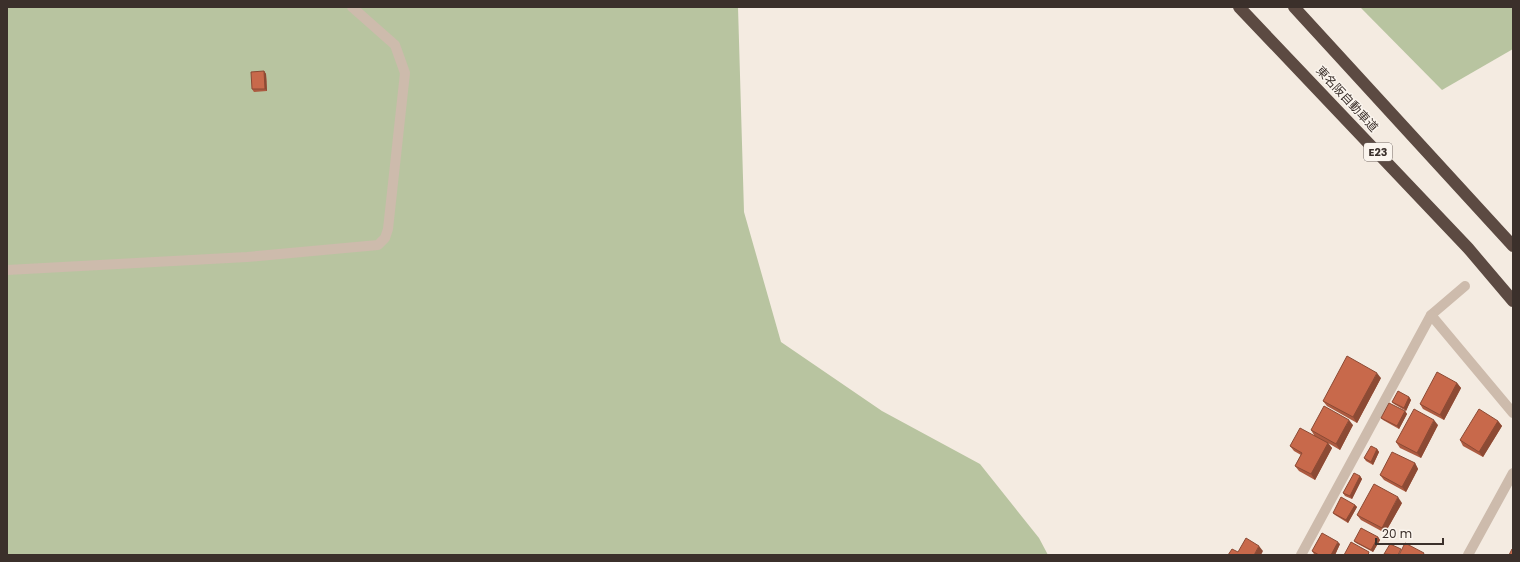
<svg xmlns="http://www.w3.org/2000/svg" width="1520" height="562" font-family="Poppins,'Noto Sans JP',sans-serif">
	<rect width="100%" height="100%" fill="#f4ebe1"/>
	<g fill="#b8c4a0">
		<polygon points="7,7 738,7 744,212 781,342 882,411 980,464 1039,538 1048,555 7,555"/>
		<polygon points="1360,7 1513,7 1513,49 1442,90"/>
	</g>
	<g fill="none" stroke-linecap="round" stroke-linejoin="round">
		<polyline stroke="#cdbbac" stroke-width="10" points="1431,315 1465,286"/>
		<g stroke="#cdbbac" stroke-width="10">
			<polyline points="7,270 247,257 378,245 385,238 388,229 405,73 395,45 352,7"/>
			<polyline points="1301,555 1431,315 1513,413"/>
			<polyline points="1468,555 1513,473"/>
		</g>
		<g stroke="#5c4a42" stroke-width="12">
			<polyline points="1239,7 1468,248 1513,301"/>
			<polyline points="1294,7 1513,246"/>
		</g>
	</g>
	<g fill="#ac5a40">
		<polygon points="264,71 266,74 267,91 254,92 252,89"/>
		<polygon points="1381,378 1357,423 1327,406 1323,401"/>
		<polygon points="1457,383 1461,388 1444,420 1423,409 1420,404"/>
		<polygon points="1409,397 1411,400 1406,411 1394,404 1392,402"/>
		<polygon points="1405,411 1407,414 1399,429 1383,420 1381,418"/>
		<polygon points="1498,421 1502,426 1483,457 1463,446 1460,440"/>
		<polygon points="1353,425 1340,450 1328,443 1332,448 1315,480 1299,471 1295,466 1301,455 1294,451 1290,446 1314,435 1311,430"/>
		<polygon points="1438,425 1421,458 1400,448 1396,442"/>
		<polygon points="1377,449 1379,452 1373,465 1366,461 1364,458"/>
		<polygon points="1415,463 1418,469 1406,492 1384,480 1380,475"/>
		<polygon points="1360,476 1362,479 1352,499 1345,496 1343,493"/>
		<polygon points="1402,503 1385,533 1361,520 1357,515"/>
		<polygon points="1355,505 1357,507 1348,523 1335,515 1333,513"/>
		<polygon points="1378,537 1380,540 1373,552 1356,543 1354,541"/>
		<polygon points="1340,544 1335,555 1316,555 1314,554 1312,551"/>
	</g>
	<g fill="#8c4a34">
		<polygon points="264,71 266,74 267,91 265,89"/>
		<polygon points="1377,373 1381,378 1357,423 1353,417"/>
		<polygon points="1457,383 1461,388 1444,420 1440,415"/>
		<polygon points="1409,397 1411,400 1406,411 1404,408"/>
		<polygon points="1405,411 1407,414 1399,429 1397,426"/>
		<polygon points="1349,420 1353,425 1340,450 1336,444"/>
		<polygon points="1434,420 1438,425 1421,458 1417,453"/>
		<polygon points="1498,421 1502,426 1483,457 1479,452"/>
		<polygon points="1328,443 1332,448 1315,480 1311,474"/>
		<polygon points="1377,449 1379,452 1373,465 1371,462"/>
		<polygon points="1415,463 1418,469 1406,492 1402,487"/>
		<polygon points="1360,476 1362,479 1352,499 1350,496"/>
		<polygon points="1398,497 1402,503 1385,533 1382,528"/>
		<polygon points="1355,505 1357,507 1348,523 1346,520"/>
		<polygon points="1378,537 1380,540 1373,552 1371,550"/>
		<polygon points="1338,542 1340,544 1335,555 1331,555"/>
		<polygon points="1259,546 1263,551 1261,555 1254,555"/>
	</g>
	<g fill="#c8694b" stroke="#8c4a34">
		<polygon points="264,71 265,89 252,89 251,72"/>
		<polygon points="1347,356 1377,373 1353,417 1323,401"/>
		<polygon points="1437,372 1457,383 1440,415 1420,404"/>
		<polygon points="1398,391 1409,397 1404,408 1392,402"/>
		<polygon points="1389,403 1405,411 1397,426 1381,418"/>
		<polygon points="1324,406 1349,420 1336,444 1311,430"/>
		<polygon points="1414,409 1434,420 1417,453 1396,442"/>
		<polygon points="1479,409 1498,421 1479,452 1460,440"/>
		<polygon points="1300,428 1328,443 1311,474 1295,466 1302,453 1290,446"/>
		<polygon points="1371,446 1377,449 1371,462 1364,458"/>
		<polygon points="1392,452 1415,463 1402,487 1380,475"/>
		<polygon points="1354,473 1360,476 1350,496 1343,493"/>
		<polygon points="1374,484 1398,497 1382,528 1357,515"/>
		<polygon points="1341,497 1355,505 1346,520 1333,513"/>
		<polygon points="1361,528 1378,537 1371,550 1354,541"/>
		<polygon points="1322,533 1338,542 1331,555 1319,555 1312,551"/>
		<polygon points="1246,538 1259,546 1254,555 1228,555 1232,549 1238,552"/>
		<polygon points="1351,542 1369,552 1368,555 1344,555"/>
		<polygon points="1405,543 1424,553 1423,555 1399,555"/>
		<polygon points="1390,544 1401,549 1398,555 1384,554"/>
		<polygon points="1512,549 1513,550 1513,555 1509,555"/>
	</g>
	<g text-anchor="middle" stroke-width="3" stroke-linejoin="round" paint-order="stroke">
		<rect fill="#fbf5ee" stroke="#756b66" stroke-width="1" x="1364" y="143" width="28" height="18" rx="3"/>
		<g font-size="11" font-weight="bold" fill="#3b302b">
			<text x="1378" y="156">E23</text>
		</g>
		<g font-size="12" fill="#3b302b" stroke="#fbf5ee">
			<text transform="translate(1347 99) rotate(47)" y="4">東名阪自動車道</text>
		</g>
	</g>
	<rect width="1520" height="562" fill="none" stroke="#3b302b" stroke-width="16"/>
	<path d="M1376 538v6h67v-6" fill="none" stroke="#3b302b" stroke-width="2"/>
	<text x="1382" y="538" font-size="12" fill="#3b302b" stroke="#fbf5ee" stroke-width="3" paint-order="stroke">20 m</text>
</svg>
